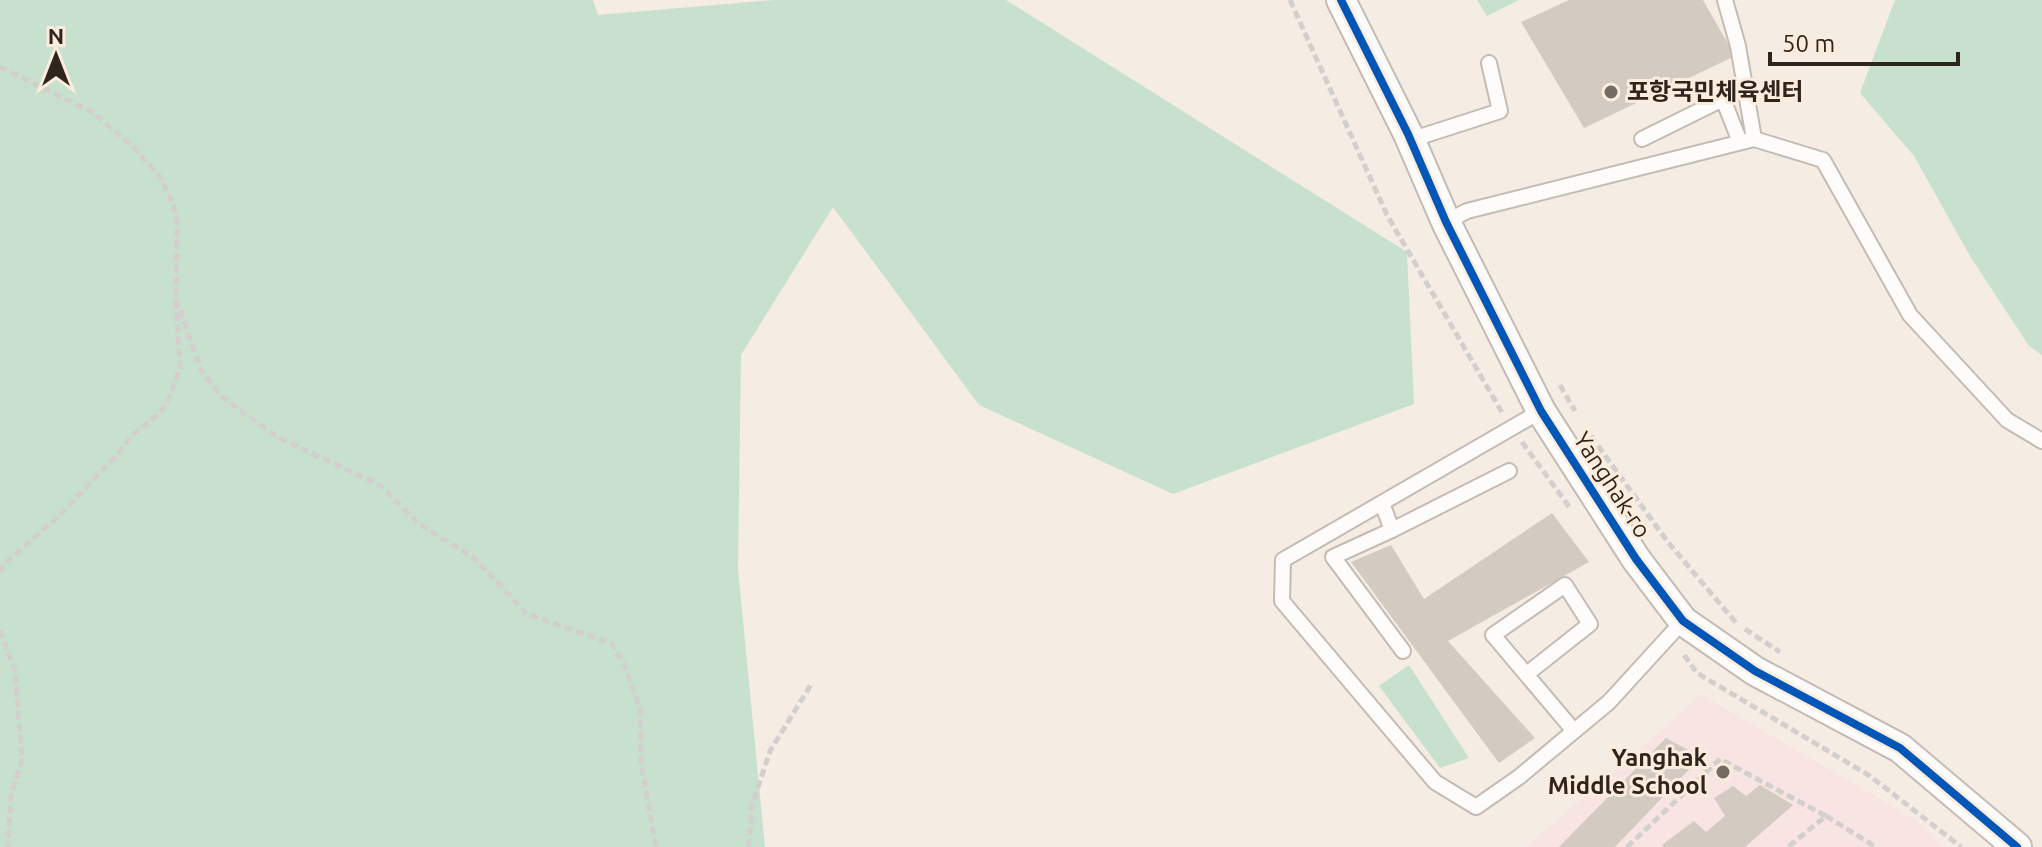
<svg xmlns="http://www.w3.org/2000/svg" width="2042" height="847" font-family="Ubuntu,'Noto Sans KR',sans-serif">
	<rect width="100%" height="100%" fill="#f5ece4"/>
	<polygon fill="#f7e4e3" points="1700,694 1916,820 1943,847 1526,847 1668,725"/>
	<g fill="#c8e1cf">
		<polygon points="0,0 593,0 598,15 774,0 1006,0 1407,252 1414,404 1173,494 979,405 833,207 741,355 738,569 765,847 0,847"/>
		<polygon points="1477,0 1519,0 1487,16"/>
		<polygon points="1895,0 2042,0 2042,355 2029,346 1970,256 1914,156 1860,93"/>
		<polygon points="1409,665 1469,758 1440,768 1379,686"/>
	</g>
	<g fill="#d3cac1">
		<polygon points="1569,0 1703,0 1735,56 1584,128 1521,22"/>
		<polygon points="1552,513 1589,562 1448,641 1535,738 1499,763 1351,562 1391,545 1424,599"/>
		<polygon points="1666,738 1701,757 1615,847 1559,847"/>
		<polygon points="1760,785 1793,805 1745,847 1664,847 1662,845 1694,821 1706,832 1725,816 1714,798 1733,786 1746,796"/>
	</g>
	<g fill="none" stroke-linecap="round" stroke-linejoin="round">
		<g stroke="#c4bcb4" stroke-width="18">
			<g id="lane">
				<polyline points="1725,0 1738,46 1754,139"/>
				<polyline points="1642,139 1723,99 1740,142"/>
				<polyline points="1410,140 1500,111 1489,63"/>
				<polyline points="1446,222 1467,211 1754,139 1823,160 1910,315 2007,420 2042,441"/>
				<polyline points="1541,411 1283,560 1282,601 1435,782 1476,807 1519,777 1609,702 1683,621"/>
				<polyline points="1382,503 1392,530 1509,471"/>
				<polyline points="1392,530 1333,557 1403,651"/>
				<polyline points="1528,673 1590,624 1565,585 1493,635 1574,731"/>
			</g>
		</g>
		<g stroke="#c4bcb4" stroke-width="32">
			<polyline id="street" points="1341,0 1408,134 1446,222 1541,411 1636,559 1683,621 1755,671 1900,748 2017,847"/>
		</g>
		<g stroke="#d3cfcd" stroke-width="5" stroke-dasharray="8 4" stroke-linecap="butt">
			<polyline points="1290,0 1387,215 1503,414"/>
			<polyline points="0,67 94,113 132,146 160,177 173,203 177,222 176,299 180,368 168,401 160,413 131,436 119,453 59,516 3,565 0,575"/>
			<polyline points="176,299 201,370 222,397 279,438 380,485 419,524 473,557 527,614 612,644 624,664 640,708 641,763 656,847"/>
			<polyline points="1560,385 1575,411"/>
			<polyline points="1591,436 1667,541 1737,624"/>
			<polyline points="1522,442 1570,508"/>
			<polyline points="1745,629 1780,652"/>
			<polyline points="0,630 15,671 22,760 11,796 8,847"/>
			<polyline points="1684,655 1697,673 1870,776 1961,847"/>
			<polyline points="1826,816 1876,847"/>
			<polyline points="749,847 752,805 770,751 812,683"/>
			<polyline points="1627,847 1720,759 1826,816 1788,847"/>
		</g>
		<use href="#lane" stroke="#fefcfb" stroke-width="14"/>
		<use href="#street" stroke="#fefcfb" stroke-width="28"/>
		<g stroke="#fcecdd" stroke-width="13">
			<polyline id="cycleway" points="1341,0 1408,134 1446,222 1541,411 1636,559 1683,621 1755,671 1900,748 2017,847"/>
		</g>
		<use href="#cycleway" stroke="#0057b8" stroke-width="8"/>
	</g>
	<g fill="#746b62" stroke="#fcecdd" stroke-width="3">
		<circle cx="1611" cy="92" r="8"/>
		<circle cx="1723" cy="772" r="8"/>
	</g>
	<g text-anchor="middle" stroke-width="6" stroke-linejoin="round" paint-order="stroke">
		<g font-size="24" font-weight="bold" fill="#2f251c" stroke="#fcecdd" text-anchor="start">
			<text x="1627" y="100">포항국민체육센터</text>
			<text x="1707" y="766" text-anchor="end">Yanghak<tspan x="1707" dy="28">Middle School</tspan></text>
		</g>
		<g font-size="24" fill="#2f251c" stroke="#fcecdd">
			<text transform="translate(1612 485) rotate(57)" y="8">Yanghak-ro</text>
		</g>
	</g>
	<g transform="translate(56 56)" stroke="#fcecdd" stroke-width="6" paint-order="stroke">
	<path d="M0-6L14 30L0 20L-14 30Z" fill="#2f251c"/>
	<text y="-12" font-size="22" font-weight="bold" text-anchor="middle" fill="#2f251c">N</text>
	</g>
	<path d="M1770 52v12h188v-12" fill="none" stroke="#2f251c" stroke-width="4"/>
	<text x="1782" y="52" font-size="24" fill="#2f251c" stroke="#fcecdd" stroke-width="6" paint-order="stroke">50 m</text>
</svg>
